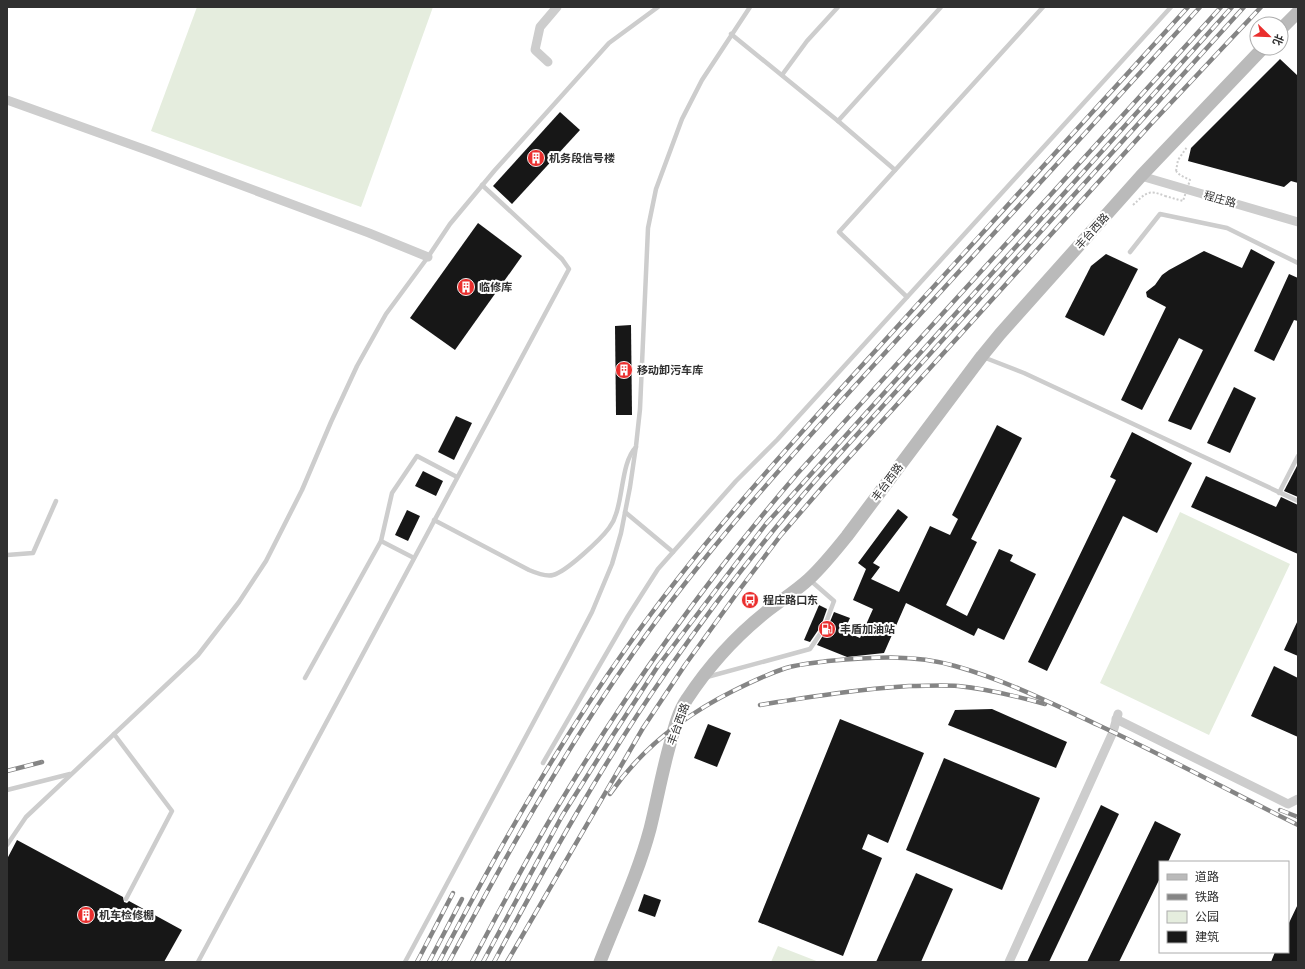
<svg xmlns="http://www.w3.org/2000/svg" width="1305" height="969" font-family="'Source Sans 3','Noto Sans SC',sans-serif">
	<rect width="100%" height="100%" fill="#fff"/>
	<g fill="#e5edde">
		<polygon points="197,7 433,7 361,207 151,131"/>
		<polygon points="1180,512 1290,564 1209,735 1100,683"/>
		<polygon points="778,946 819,962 771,962"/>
	</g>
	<g fill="#171717">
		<polygon points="1280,59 1298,76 1298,183 1291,181 1284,187 1188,161 1191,148"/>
		<polygon points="560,112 580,130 512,204 493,186"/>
		<polygon points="478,223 522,256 455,350 410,318"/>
		<polygon points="1251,249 1275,262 1191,430 1168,421 1203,350 1179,338 1142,410 1121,400 1166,307 1147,297 1146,292 1155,285 1162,275 1169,270 1204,251 1242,268"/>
		<polygon points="1106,254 1138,269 1104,336 1065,317 1091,266"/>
		<polygon points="1289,274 1298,278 1298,321 1294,320 1274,361 1254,351"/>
		<polygon points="631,325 632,415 616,415 615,326"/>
		<polygon points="1234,387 1256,398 1230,453 1207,443"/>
		<polygon points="456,416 472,423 454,460 438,452"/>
		<polygon points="997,425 1022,438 971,539 977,542 946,605 967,616 999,549 1013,555 1010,561 1036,574 1004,640 978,628 974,636 906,603 884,653 847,657 817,645 827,629 834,612 850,618 844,631 860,638 873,609 853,600 866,569 858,563 898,509 908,517 873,563 880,567 871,579 899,592 930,526 950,535 958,519 952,515"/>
		<polygon points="1132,432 1192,463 1157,533 1123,516 1047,671 1028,662 1116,480 1110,477"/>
		<polygon points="1298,464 1298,497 1284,491"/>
		<polygon points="423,471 443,481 436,496 415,486"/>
		<polygon points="1206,476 1276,507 1281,497 1298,505 1298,554 1191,507"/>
		<polygon points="407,510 420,516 408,541 395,535"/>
		<polygon points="819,605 827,609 821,626 810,642 804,640"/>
		<polygon points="1298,620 1298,656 1284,650"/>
		<polygon points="1274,666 1298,678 1298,737 1251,716"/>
		<polygon points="992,709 1067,742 1056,768 948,725 955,710"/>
		<polygon points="840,719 924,753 888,843 868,834 862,849 882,858 843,956 758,922"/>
		<polygon points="708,724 731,733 717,767 694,758"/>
		<polygon points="944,758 1040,798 1002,890 906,850"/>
		<polygon points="1101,805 1119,814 1049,962 1027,962"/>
		<polygon points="1155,821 1181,834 1168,862 1160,862 1160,878 1119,962 1087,962"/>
		<polygon points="17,840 123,897 124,902 127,903 129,901 182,930 164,962 7,962 7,859"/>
		<polygon points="916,873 953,889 921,962 876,962"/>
		<polygon points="644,894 661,900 655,917 638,911"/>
		<polygon points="1298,904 1298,962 1271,962 1275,952 1288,952 1288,925"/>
	</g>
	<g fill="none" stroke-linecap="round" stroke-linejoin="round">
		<g stroke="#cdcdcd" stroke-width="2" stroke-dasharray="2 2" stroke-linecap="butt">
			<polyline points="1176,171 1178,160 1187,147"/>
			<path d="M1133 205C1146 193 1148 189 1165 196"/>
		</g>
		<g stroke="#cdcdcd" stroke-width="4.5">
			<polyline points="731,34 838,121 895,170"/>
			<polyline points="782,75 807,41 838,7"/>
			<polyline points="838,121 941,7"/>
			<polyline points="1130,252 1160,214 1227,228 1298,263"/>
			<polyline points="907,297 839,232 1043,7"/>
			<polyline points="983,357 1024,373 1298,501"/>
			<polyline points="1279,493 1298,456"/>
			<polyline points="625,512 673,552"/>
			<path d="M434 520 529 570C536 573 546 577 553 575 566 572 601 539 609 528 612 524 615 518 616 514 623 495 622 461 636 447"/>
			<polyline points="381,541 414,558"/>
			<polyline points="7,555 33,553 56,501"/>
			<polyline points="707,677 810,649 824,628 834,601 810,580"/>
			<polyline points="305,678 381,541 392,493 417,456 457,477"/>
			<polyline points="114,734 172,811 126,899"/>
			<polyline points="543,763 628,616 658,569 736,481 777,440 1171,7"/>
			<polyline points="7,790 70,774"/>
			<polyline points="7,845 26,817 198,655 239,602 266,561 302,490 331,422 357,366 386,314 428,257 450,224 495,170 609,43 658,7"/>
			<polyline points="198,962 569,269 562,259 482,185"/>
			<polyline points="405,962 569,656 592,612 612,564 621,533 630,487 636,446 640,409 648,228 656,189 682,119 702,80 750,7"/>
		</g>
		<g stroke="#cdcdcd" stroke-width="9">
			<polyline points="548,62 535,50 540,27 557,7"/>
			<polyline points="7,100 152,152 369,233 428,257"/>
			<polyline points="1141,176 1298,222"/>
			<polyline points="1116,719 1288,804 1298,799"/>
			<polyline points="1009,962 1113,732 1118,714"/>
		</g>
		<g stroke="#bababa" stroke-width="13">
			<polyline points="1281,29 1298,12"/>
			<path d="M600 962C617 918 638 874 650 829 657 801 662 772 670 744 674 729 678 712 687 699 708 667 736 636 766 612 780 601 796 591 809 579 823 566 835 551 847 536L982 356 1000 334 1141 176 1263 48"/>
		</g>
		<g stroke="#858585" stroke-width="4.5">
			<g id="rail">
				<path d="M760 705C810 697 859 689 909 686 926 686 942 685 958 686 988 689 1016 696 1045 704"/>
				<polyline points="7,771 42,762"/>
				<path d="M610 794C641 749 685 715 733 691 751 682 768 674 786 668 800 664 815 663 828 661 870 657 914 654 955 666 1005 680 1051 703 1098 725 1165 756 1231 792 1298 825"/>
				<polyline points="1280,810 1298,817"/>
				<polyline points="417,962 453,893"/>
				<polyline points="429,962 462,899"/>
				<path d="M439 962C496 853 556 747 627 647 705 536 797 437 887 338 987 227 1088 117 1188 7"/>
				<path d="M449 962C506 856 564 751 634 652 712 541 804 442 894 343 996 231 1098 119 1200 7"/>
				<path d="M472 962C499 911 526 860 555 811 626 692 707 579 797 474L1221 7"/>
				<polyline points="483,962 562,816 613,735 658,666 766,524 1232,7"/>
				<path d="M494 962C547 863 602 764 667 671 713 605 762 542 815 481L1244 7"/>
				<polyline points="507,962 643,728 685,665 740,589 781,535 826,483 1151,124 1261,7"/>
			</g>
		</g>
		<use href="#rail" stroke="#fff" stroke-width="3" stroke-dasharray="9" stroke-linecap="butt"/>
		<polyline stroke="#cdcdcd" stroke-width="2" stroke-dasharray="2 2" stroke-linecap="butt" points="1165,196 1183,201 1190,180 1180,175 1176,171"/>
	</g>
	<defs>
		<g id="building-disc" transform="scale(0.9)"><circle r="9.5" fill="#ea2f2e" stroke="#fff"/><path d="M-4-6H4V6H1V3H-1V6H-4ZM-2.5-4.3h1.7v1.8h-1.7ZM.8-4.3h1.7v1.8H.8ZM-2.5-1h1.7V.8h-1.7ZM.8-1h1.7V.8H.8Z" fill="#fff"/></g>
		<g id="bus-disc" transform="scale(0.9)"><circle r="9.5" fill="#ea2f2e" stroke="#fff"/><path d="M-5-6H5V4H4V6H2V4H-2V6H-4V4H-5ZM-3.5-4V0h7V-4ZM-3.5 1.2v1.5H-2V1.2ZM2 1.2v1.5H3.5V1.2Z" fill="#fff"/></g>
		<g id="fuel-disc" transform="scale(0.9)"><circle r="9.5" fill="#ea2f2e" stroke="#fff"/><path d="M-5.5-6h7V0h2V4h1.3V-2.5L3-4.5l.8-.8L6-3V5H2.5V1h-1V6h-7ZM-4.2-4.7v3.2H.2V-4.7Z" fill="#fff"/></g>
	</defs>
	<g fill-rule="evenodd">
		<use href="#building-disc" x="536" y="158"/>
		<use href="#building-disc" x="466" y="287"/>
		<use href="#building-disc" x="624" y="370"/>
		<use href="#bus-disc" x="750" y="600"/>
		<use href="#fuel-disc" x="827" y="629"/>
		<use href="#building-disc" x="86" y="915"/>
	</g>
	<g text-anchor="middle" stroke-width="4" stroke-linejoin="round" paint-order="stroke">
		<g font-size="11" font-weight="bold" fill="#303030" stroke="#fff" text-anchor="start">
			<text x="549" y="162">机务段信号楼</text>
			<text x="479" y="291">临修库</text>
			<text x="637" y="374">移动卸污车库</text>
			<text x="763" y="604">程庄路口东</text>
			<text x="840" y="633">丰盾加油站</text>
			<text x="99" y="919">机车检修棚</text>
		</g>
		<g font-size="11" fill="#303030" stroke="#fff">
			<text transform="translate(1220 199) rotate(16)" y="4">程庄路</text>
			<text transform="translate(1092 231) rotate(-48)" y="4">丰台西路</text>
			<text transform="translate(887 482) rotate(-53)" y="4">丰台西路</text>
			<text transform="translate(678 724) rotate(-70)" y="4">丰台西路</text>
		</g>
	</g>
	<rect width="1305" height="969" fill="none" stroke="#303030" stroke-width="16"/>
	<rect x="1159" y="861" width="130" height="92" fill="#ffffff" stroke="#acacac"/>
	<rect x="1167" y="874" width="20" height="6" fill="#bababa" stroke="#acacac"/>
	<text x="1195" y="881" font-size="12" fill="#303030">道路</text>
	<rect x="1167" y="894" width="20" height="6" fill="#858585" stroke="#acacac"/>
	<text x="1195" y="901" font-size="12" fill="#303030">铁路</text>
	<rect x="1167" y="911" width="20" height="12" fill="#e5edde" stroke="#acacac"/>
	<text x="1195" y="921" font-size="12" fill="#303030">公园</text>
	<rect x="1167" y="931" width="20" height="12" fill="#171717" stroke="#acacac"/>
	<text x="1195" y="941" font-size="12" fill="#303030">建筑</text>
	<g transform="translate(1269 36) rotate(113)"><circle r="19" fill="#ffffff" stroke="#acacac"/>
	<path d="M0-3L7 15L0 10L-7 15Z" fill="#ea2f2e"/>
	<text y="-6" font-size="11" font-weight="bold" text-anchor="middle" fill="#303030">北</text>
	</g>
</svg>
